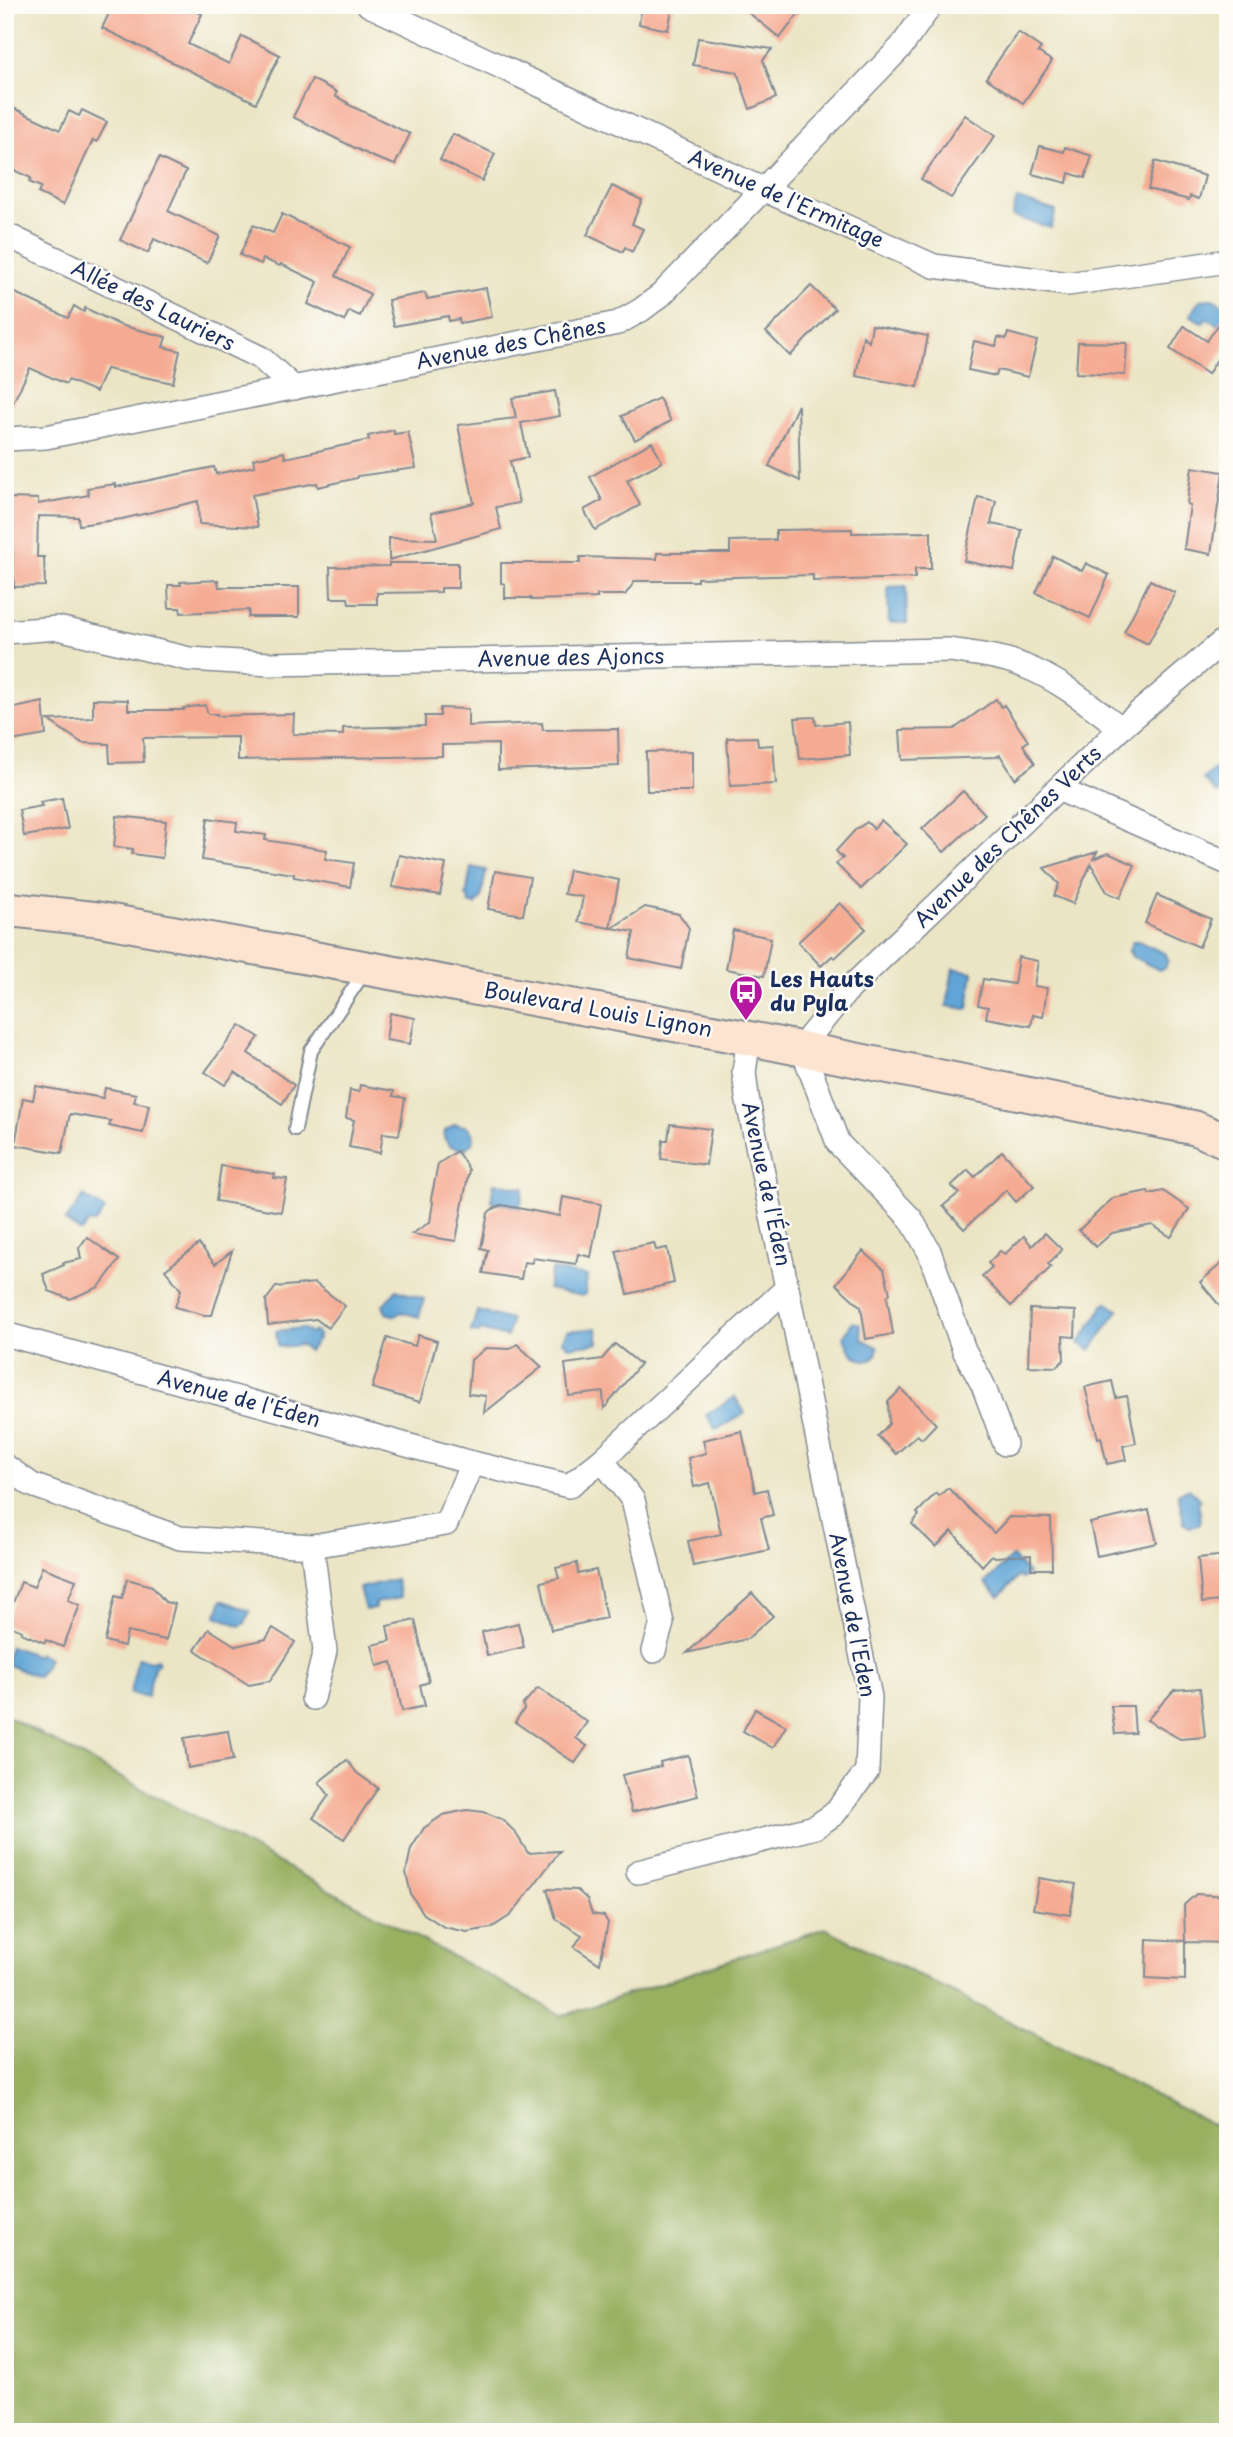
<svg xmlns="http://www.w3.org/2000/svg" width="1233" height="2437" font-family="'Playpen Sans',sans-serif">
	<rect width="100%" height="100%" fill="#fdfcf7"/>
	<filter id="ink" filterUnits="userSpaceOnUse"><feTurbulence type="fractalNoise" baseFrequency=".0143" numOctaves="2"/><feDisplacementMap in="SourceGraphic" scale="14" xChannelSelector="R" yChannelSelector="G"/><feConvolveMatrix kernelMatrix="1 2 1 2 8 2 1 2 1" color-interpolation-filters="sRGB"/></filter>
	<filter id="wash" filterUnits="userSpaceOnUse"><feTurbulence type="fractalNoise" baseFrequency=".00686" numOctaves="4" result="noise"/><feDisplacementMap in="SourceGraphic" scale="28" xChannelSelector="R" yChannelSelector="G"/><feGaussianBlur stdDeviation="1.57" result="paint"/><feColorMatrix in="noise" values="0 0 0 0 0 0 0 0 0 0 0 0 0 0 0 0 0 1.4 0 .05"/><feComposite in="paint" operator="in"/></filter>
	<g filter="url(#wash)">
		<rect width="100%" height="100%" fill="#ebe5c5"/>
		<polygon fill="#98b061" stroke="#5a7060" stroke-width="2" points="5,1715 563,2016 825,1928 1228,2132 1228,2432 5,2432"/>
		<g fill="#61a5d6" stroke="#3e6a9a" stroke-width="2">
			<polygon points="1017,199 1056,211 1051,228 1012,216"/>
			<polygon points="1213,299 1228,308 1228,324 1225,329 1206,318 1203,323 1190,315 1200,300"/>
			<polygon points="906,586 907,623 889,623 888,587"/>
			<polygon points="1228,756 1228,783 1217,794 1203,779"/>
			<polygon points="471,867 486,870 481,899 475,905 469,903 468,897 466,896"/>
			<polygon points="1133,941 1138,941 1166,954 1168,960 1165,968 1159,970 1131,956 1132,953 1128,952"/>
			<polygon points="953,968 973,972 968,1009 947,1006"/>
			<polygon points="455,1124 468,1127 474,1136 473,1142 464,1150 450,1146 444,1138 445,1131"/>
			<polygon points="494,1183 524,1188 520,1207 491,1201"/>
			<polygon points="84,1196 105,1210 95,1223 88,1223 81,1232 65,1221"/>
			<polygon points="553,1270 587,1276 585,1294 582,1296 548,1289 551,1271"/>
			<polygon points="396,1290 424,1299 419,1317 401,1312 395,1316 386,1313 383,1305"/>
			<polygon points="1106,1302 1118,1310 1091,1350 1079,1343"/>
			<polygon points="477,1311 511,1320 507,1337 480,1330 479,1333 471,1332"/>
			<path d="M852 1322 860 1324 862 1339 878 1347 876 1355 871 1360C855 1362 848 1350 844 1337Z"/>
			<polygon points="303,1328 311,1334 314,1331 319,1335 316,1338 318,1339 309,1351 301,1345 278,1347 276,1331"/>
			<polygon points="597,1328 598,1343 569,1347 562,1341 567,1331"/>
			<polygon points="735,1397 745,1413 716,1430 706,1415"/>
			<polygon points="1189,1488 1200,1500 1198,1502 1201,1519 1199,1525 1189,1527 1184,1523 1178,1494"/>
			<polygon points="1012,1557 1028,1574 1022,1579 1019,1576 999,1597 985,1583"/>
			<polygon points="396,1579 400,1598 375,1603 375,1608 365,1610 359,1588"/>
			<polygon points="222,1600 250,1611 245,1623 240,1626 216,1616"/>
			<polygon points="10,1646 37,1656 38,1653 49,1658 38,1677 5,1664"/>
			<polygon points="138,1658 151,1661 157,1659 159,1663 154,1667 147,1698 130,1693"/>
		</g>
		<g id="blocks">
			<g fill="#f5aa92">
				<polygon points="113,5 184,5 202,14 188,44 229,64 242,36 280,55 256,103 102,28"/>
				<polygon points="642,5 673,5 668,30 639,24"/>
				<polygon points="739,5 805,5 780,38"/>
				<polygon points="1018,32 1041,48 1038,52 1052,61 1023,103 986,78"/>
				<polygon points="698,38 772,49 763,60 776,98 750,109 737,72 693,65"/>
				<polygon points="312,79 337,92 335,96 348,103 347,104 410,134 395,165 373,157 293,117"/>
				<polygon points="5,104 60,130 69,111 79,116 82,110 107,122 97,142 93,140 63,205 38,193 41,187 29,182 31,178 5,166"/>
				<polygon points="965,115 995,136 951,198 921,179"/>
				<polygon points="453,134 495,154 482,181 440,160"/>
				<polygon points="1040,146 1064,152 1065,147 1092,156 1085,178 1069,173 1067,183 1032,174"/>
				<polygon points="159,158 186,171 168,211 220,236 207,263 154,239 148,253 120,240"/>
				<polygon points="1155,161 1205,176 1199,199 1190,196 1189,200 1148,189"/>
				<polygon points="612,186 642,200 632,224 643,229 632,252 625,247 623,252 587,235"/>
				<polygon points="282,214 350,247 336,276 370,294 360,316 349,311 344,321 308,304 318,282 281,264 280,266 263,259 261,264 240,255 253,225 273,233"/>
				<polygon points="811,286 835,309 790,356 766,332"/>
				<polygon points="486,288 492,317 460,323 459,319 449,321 448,316 394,326 388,300 425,293 427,299"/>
				<polygon points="11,291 68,318 74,306 84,312 85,308 120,325 166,337 163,347 180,351 173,383 106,369 96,392 68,380 66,384 30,368 5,419 5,303"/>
				<polygon points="1228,311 1228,342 1208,374 1170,349 1184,326 1207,341"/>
				<polygon points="872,325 928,336 918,387 856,376 863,336 869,342"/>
				<polygon points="1008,333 1037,341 1028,377 998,370 996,376 968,370 974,341 996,346 998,337 1006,339"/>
				<polygon points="1078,342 1127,343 1125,375 1076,373"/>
				<polygon points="555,391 560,416 521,423 528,457 510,461 519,503 496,507 501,529 389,560 389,538 437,539 431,513 474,503 458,425 516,418 512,398"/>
				<polygon points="659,398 671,421 635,440 622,416"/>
				<polygon points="798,405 800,481 769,466"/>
				<polygon points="394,430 394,434 408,432 416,468 357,476 357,478 318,487 317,483 252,495 258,527 199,524 198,501 122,519 79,525 78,517 38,516 37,557 44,557 45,586 14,587 10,498 38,499 38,504 89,495 87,488 116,484 116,487 214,467 216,474 255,466 253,459 284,452 285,458 369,440 368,436"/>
				<polygon points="652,442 662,462 627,480 640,505 595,530 584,510 602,500 590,477"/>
				<polygon points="1192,467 1223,472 1211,554 1184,549 1190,505 1187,504"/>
				<polygon points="978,497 996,501 991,524 1022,530 1014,571 964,561"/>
				<polygon points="852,529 852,533 931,532 931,569 915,569 915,578 813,581 813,575 697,578 697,581 635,581 625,595 597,595 597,598 531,600 531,598 505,598 505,584 501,583 501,563 580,563 580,557 657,559 657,553 730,553 730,541 776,540 776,530"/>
				<polygon points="1053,556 1082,571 1086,563 1109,575 1090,618 1036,593"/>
				<polygon points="389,563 458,563 458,588 441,588 441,592 377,593 377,604 349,604 348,598 331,598 330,567 389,566"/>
				<polygon points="218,580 219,587 299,587 299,617 248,617 249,610 181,613 180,608 169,608 168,585 181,585 180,582"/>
				<polygon points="1150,580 1175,593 1148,644 1124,632"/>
				<polygon points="93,699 128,700 128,710 184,710 183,708 205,705 208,714 217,714 217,716 294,714 293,734 343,735 343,728 425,726 425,716 440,716 440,708 468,709 468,726 542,723 543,730 618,729 619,766 498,770 498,744 442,745 442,756 238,760 238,737 143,738 144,762 110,763 109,744 82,743 48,720 93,718"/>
				<polygon points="996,699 1001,707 1004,705 1028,741 1023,745 1035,763 1015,779 1000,755 996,757 902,760 900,730 954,729"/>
				<polygon points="43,702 46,735 5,742 5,710"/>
				<polygon points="815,717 816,725 848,722 850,755 800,759 795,718"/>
				<polygon points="757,737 758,746 773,745 776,784 730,786 727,738"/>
				<polygon points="692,751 692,791 647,791 646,752"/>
				<polygon points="963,791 985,814 944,852 922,829"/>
				<polygon points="62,798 68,829 24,836 19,810 42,806 40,802"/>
				<polygon points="117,816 166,821 162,858 132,854 133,849 114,847"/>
				<polygon points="208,818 237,822 236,831 266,835 265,840 327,850 325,859 354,863 350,887 294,877 294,874 202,860"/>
				<polygon points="881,820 907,844 861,889 836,864 843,858 836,851 855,830 867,822 874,829"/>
				<polygon points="1097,852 1093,859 1108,853 1135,865 1120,898 1107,892 1091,864 1073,904 1054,896 1059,884 1044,868"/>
				<polygon points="399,855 446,864 440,895 392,887"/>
				<polygon points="569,870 619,880 610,928 578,922 583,897 564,894"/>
				<polygon points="495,871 530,877 523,915 488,909"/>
				<polygon points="1157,895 1211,919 1199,947 1145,923"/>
				<polygon points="840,903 866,929 835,958 832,956 821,966 798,942"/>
				<polygon points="645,907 679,914 689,928 681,969 629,958 634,932 612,928"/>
				<polygon points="733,930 771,938 764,976 726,969"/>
				<polygon points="1018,957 1038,961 1034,986 1047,988 1043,1017 1033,1015 1031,1026 986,1018 988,1007 978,1005 983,979 1014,984"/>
				<polygon points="390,1013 415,1018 410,1044 386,1040"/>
				<polygon points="240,1025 259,1037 248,1053 294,1085 282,1104 235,1072 225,1085 205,1072"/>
				<polygon points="360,1085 394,1091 393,1096 405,1098 399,1135 383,1133 380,1153 349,1147 354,1120 346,1118 350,1090 359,1092"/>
				<polygon points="36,1086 103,1098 105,1088 136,1094 134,1102 149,1105 143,1133 109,1126 111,1121 70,1114 62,1153 15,1145 23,1098 33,1100"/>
				<polygon points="670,1124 711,1129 706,1165 661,1159 663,1140 668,1140"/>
				<polygon points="457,1151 469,1170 456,1241 412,1234 430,1222 433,1202 431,1199 438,1164"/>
				<polygon points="1002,1151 1034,1186 1016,1202 1006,1190 964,1229 943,1206 959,1193 951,1186 968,1170 975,1177"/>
				<polygon points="221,1166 275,1174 274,1178 287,1179 281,1212 216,1201"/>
				<polygon points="1148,1191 1149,1194 1163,1191 1189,1209 1171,1237 1152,1225 1112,1233 1096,1247 1079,1230 1113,1198"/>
				<polygon points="563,1197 601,1204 591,1257 578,1254 576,1264 533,1258 532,1263 524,1262 521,1279 483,1273 488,1250 481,1248 488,1213 491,1210 502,1205 560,1216"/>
				<polygon points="1045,1233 1062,1250 1048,1264 1051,1267 1011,1306 982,1276 992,1267 988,1263 1000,1251 1005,1254 1024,1236 1032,1246"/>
				<polygon points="87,1237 119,1260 99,1287 70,1299 49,1291 43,1274 64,1265 63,1263 81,1259 79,1248"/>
				<polygon points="654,1243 656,1250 667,1248 674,1283 628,1294 616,1251"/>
				<polygon points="199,1244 215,1264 232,1251 212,1315 204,1315 175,1307 181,1290 165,1270"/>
				<polygon points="863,1251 884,1269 890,1293 887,1297 893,1334 866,1339 861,1307 836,1284"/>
				<polygon points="1228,1258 1228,1316 1200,1282"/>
				<polygon points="315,1283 345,1306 328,1328 316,1319 268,1325 266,1300 276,1287"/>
				<polygon points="1030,1309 1076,1311 1075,1337 1063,1336 1064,1360 1056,1367 1028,1366"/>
				<polygon points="418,1335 437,1341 420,1402 372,1388 387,1338 415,1346"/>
				<polygon points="517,1344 542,1367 484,1413 486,1396 468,1394 471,1360 486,1348 510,1349"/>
				<polygon points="615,1344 640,1364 604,1409 603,1392 569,1396 565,1364 602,1359"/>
				<polygon points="1112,1381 1116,1398 1127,1396 1136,1443 1123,1446 1126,1460 1107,1464 1101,1437 1098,1438 1085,1387"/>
				<polygon points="901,1389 936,1424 922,1439 917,1435 896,1454 878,1436 889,1424 888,1402"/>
				<polygon points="742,1431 755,1492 767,1489 773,1515 761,1518 769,1550 693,1566 688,1541 721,1534 710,1483 694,1487 688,1458 706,1453 703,1440"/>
				<polygon points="948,1488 994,1533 1009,1517 1051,1518 1052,1569 1031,1569 1031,1555 995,1557 992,1555 982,1566 952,1531 936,1547 912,1524 919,1515 917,1513 936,1493 939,1496"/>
				<polygon points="1149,1510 1157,1543 1097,1556 1090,1523"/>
				<polygon points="1228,1555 1228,1600 1202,1603 1198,1558"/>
				<polygon points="577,1563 578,1574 596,1570 606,1618 551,1630 541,1582 559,1578 556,1568"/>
				<polygon points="42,1567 76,1580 68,1600 80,1605 63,1647 46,1640 45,1643 21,1633 22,1631 5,1624 21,1582 34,1587"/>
				<polygon points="127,1579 152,1586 165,1602 175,1604 166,1640 127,1632 124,1646 105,1641 115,1596 122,1598"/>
				<polygon points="752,1593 773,1616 747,1639 687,1653"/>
				<polygon points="415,1620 429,1682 420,1685 425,1706 402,1711 392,1662 377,1666 372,1645 390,1641 387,1626"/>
				<polygon points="518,1623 524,1647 487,1656 482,1632"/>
				<polygon points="273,1628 295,1642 270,1681 249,1685 195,1650 209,1629 236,1646 266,1639"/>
				<polygon points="538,1688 587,1722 576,1738 587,1746 575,1763 515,1722 524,1709 523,1704"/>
				<polygon points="1200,1688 1205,1737 1180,1739 1147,1720 1174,1690"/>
				<polygon points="1111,1706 1133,1706 1135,1733 1115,1734"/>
				<polygon points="755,1709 786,1726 773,1748 743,1731"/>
				<polygon points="228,1731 233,1760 188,1768 184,1738"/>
				<polygon points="688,1755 698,1796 632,1812 622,1775 661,1766 660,1762"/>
				<polygon points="347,1760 357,1773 378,1788 344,1839 313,1818 329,1795 319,1782"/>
				<polygon points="467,1810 484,1812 502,1819 515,1832 528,1853 560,1851 511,1915 491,1928 467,1932 444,1927 424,1914 411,1895 406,1872 411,1849 424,1828 443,1815"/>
				<polygon points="1039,1878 1076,1884 1070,1915 1033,1909"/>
				<polygon points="547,1889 577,1890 587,1899 592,1914 604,1916 608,1923 600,1964 574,1947 582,1935 556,1919"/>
				<polygon points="1196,1894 1228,1896 1228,1943 1185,1942 1185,1980 1146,1978 1147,1939 1185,1941 1184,1905"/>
			</g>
		</g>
	</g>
	<g filter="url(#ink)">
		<use href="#blocks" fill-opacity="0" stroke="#838a92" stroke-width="2"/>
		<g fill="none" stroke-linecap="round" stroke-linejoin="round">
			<g stroke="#838a92" stroke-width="16">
				<polyline id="lane" points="295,1129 311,1051 365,971"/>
			</g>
			<g stroke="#838a92" stroke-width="26">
				<g id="street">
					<polyline points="369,5 747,182 934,266 1068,284 1228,261"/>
					<polyline points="5,234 261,358 294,388"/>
					<polyline points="5,439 46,437 618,323 641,310 661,295 901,47 931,5"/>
					<path d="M5 632 58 628 189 659 270 664 950 650C975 654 1001 656 1024 666 1060 680 1090 705 1121 728"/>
					<polyline points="1058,789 1228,863"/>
					<polyline points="5,1334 472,1463 569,1486 602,1460 787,1288 747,1097 744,1072 749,1038"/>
					<polyline points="1005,1444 983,1385 964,1350 929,1251 911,1219 838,1143 803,1051 810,1036 846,992 1121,728 1228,637"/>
					<polyline points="602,1460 633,1500 662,1623 654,1651"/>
					<polyline points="5,1466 32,1485 180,1538 312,1546 446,1524 472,1463"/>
					<polyline points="312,1546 325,1651 313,1698"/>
					<polyline points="638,1872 815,1827 834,1814 867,1771 870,1697 787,1288"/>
				</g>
			</g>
			<g stroke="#838a92" stroke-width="37">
				<polyline id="secondary" points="5,909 98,919 737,1036 1195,1128 1228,1142"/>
			</g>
			<use href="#lane" stroke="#fff" stroke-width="12"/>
			<use href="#street" stroke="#fff" stroke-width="23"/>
			<use href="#secondary" stroke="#fde4d1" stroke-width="33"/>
		</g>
	</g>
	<defs>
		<g id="bus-pin" transform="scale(1.75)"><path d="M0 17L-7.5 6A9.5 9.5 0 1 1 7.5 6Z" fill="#b5179e" stroke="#fdfcf7"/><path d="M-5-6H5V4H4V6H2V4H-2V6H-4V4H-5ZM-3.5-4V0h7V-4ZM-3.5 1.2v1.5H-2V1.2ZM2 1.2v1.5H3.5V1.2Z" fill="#fff"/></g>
	</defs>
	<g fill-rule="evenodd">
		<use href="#bus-pin" x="746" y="992"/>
	</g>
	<g text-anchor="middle" stroke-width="5" stroke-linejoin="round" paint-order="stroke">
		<g font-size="21" fill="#1b2f5e" stroke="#fdfcf7">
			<text transform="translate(786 199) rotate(24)" y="7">Avenue de l'Ermitage</text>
			<text transform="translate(153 306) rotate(26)" y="7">Allée des Lauriers</text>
			<text transform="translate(511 344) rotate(-11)" y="7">Avenue des Chênes</text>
			<text transform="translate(571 658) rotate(-1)" y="7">Avenue des Ajoncs</text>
			<text transform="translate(1008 837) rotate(-44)" y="7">Avenue des Chênes Verts</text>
			<text transform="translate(598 1010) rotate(10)" y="7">Boulevard Louis Lignon</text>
			<text transform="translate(766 1184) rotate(78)" y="7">Avenue de l'Éden</text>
			<text transform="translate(239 1399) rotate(15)" y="7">Avenue de l'Éden</text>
			<text transform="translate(852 1615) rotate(79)" y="7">Avenue de l'Eden</text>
		</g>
		<g font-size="21" font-weight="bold" fill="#1b2f5e" stroke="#fdfcf7" text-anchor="start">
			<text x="770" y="987">Les Hauts<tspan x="770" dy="24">du Pyla</tspan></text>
		</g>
	</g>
	<rect width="1233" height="2437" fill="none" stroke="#fdfcf7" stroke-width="28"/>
</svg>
